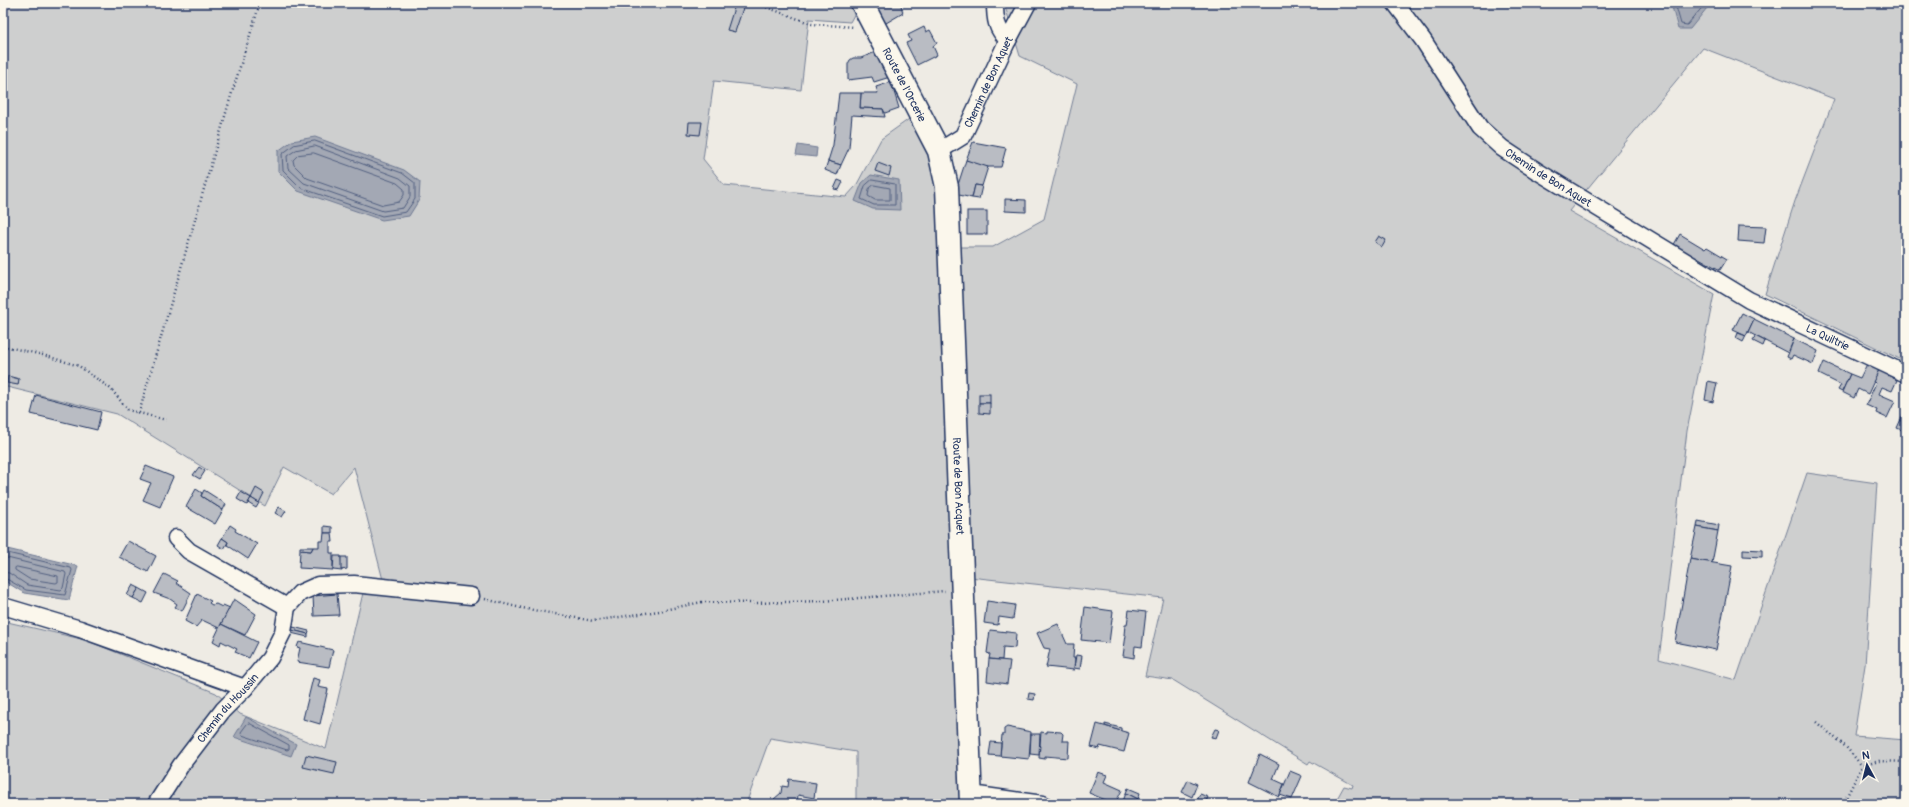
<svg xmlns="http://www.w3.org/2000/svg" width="1909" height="807" font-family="Pangolin,sans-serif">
	<rect width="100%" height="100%" fill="#eeebe4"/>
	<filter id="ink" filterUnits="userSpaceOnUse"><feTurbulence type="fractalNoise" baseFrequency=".025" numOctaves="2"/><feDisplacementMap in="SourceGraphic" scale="8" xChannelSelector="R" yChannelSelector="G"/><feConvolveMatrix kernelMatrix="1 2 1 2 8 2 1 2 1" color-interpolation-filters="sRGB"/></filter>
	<g filter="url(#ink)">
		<polygon fill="#cecfcf" stroke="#747f96" points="3,3 850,3 855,13 850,22 809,19 801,90 714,81 703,159 724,185 846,197 856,186 881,139 912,117 935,172 940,247 993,247 1044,219 1077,84 1020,56 1004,3 1906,3 1906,362 1765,294 1795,201 1834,99 1703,48 1569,211 1714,294 1687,431 1659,659 1736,680 1807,473 1877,483 1865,665 1854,736 1906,740 1906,804 1334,804 1344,786 1352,788 1353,785 1310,761 1308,764 1173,680 1145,676 1163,598 951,575 961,804 856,804 856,752 770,738 746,804 719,804 696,798 694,804 3,804 3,621 86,640 216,693 240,714 326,749 363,593 384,594 383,580 354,467 331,494 284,467 265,506 117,414 3,386"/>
		<g fill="#a3a8b4" stroke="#6d7892">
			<polygon points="1671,3 1711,3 1690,29 1678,29"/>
			<polygon points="315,137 404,170 420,182 419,200 409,216 382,220 298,191 278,171 278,151 292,141"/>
			<polygon points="798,145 817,148 816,157 796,155"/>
			<polygon points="871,175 899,180 900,210 873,209 855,201 862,183"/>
			<polygon points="3,548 78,566 69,600 24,593 3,580"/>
			<polygon points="246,717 296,744 291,756 234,737"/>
		</g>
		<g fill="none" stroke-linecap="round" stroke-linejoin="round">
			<g stroke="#515f80" stroke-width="1">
				<polyline points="1675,3 1681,24 1687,25 1706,3"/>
				<polygon points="315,141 402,173 415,183 415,199 406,212 382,216 301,188 283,170 282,154 294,145"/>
				<polygon points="315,146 400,178 410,186 410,197 403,208 383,211 304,183 288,168 287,156 296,150"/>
				<polygon points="314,153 397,183 404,189 404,195 399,202 383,205 307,178 294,165 293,160 298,155"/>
				<polygon points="872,180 895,184 895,205 874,205 861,199 865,186"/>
				<polygon points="874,185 890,188 890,200 875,200 868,196 869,189"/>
				<polyline points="3,552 71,568 72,570 65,595 26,590 3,577"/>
				<polyline points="3,557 65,572 66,574 63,588 61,590 27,585 9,573 3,572"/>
				<polygon points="17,567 58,576 58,582 56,583 29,579 15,570 15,568"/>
				<polygon points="249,723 289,745 289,749 287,750 242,735 241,732 247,724"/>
			</g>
		</g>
		<g fill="#b9bcc3" stroke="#1b2f5e">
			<polygon points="876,3 898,3 901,5 903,13 881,26 870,6"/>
			<polygon points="735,5 743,8 735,32 727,30"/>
			<polygon points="924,27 926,32 930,30 937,43 933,46 937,55 917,65 906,43 911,41 908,35"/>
			<polygon points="878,51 890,77 874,82 872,77 848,80 848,64 850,60 853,58 861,58"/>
			<polygon points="891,82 899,108 885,113 883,109 860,108 861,93 878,93 876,87"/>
			<polygon points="839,93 861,93 860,108 883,109 885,117 852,115 849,148 841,165 828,161 833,145"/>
			<polygon points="689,122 702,122 700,135 688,134"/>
			<polygon points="973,142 1006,148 1001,167 983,167 966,160"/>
			<polygon points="966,160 988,167 982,186 975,185 972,198 955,194"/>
			<polygon points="828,161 841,165 837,175 825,170"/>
			<polygon points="878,163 891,168 889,176 875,171"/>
			<polygon points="838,180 843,182 839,190 834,189"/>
			<polygon points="975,185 982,186 979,199 972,198"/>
			<polygon points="1005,199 1026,200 1026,212 1005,211"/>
			<rect x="967" y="211" width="20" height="23"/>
			<polygon points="1739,226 1766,227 1764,243 1738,241"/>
			<polygon points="1680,234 1705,249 1707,247 1727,259 1720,270 1699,258 1696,263 1672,248"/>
			<polygon points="1379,236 1386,240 1382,247 1375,242"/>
			<polygon points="1742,313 1754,319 1746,336 1733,330"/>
			<polygon points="1754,319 1794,339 1788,353 1748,332"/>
			<polygon points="1738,333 1746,336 1743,342 1736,338"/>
			<polygon points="1755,336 1765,341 1763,346 1753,341"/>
			<polygon points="1794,339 1818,351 1813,364 1793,355 1791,359 1787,357"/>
			<polygon points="1824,362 1850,374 1842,392 1838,390 1841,385 1819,374"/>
			<polygon points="1867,364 1879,370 1868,394 1858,389 1854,398 1842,392 1850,374 1860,378"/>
			<polygon points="1879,370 1897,380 1892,391 1882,387 1879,394 1895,401 1887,418 1876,413 1877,410 1866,405 1876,383 1873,382"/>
			<polygon points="8,376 19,379 18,385 7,383"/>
			<polygon points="1708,381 1717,383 1713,402 1705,400"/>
			<rect x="979" y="394" width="11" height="9"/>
			<polygon points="36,395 101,412 97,430 31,414"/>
			<polygon points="979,403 990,403 990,414 979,413"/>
			<polygon points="1906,408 1906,432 1897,428"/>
			<polygon points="146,466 173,477 160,507 143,500 151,483 140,479"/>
			<polygon points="199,467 205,471 200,479 193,475"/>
			<polygon points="256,488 264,493 259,503 251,498"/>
			<polygon points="196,489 202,493 201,496 223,510 215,524 186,507"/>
			<polygon points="204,490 226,504 223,510 201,496"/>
			<polygon points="241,492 251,498 247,505 237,499"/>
			<polygon points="251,498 259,503 256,508 248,503"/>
			<polygon points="279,507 286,511 282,517 275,513"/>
			<polygon points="1698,521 1719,525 1718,531 1697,527"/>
			<polygon points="230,525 236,529 235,531 257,544 248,559 227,545 228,542 222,538"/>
			<polygon points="324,526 332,527 332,533 324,533"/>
			<polygon points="1697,527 1718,531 1712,563 1690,559"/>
			<polygon points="324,533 332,533 333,542 330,542 330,553 333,553 333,570 299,568 300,550 311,551 313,547 319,547 319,541 323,541"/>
			<polygon points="222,538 228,542 224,549 218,545"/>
			<polygon points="128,541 156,556 148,572 119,557"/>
			<polygon points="300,547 313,547 311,551 300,550"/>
			<polygon points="1743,549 1762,550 1762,557 1743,556"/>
			<polygon points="334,556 341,556 342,571 333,570"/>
			<polygon points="341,557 347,557 347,569 341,570"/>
			<polygon points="1690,559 1732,566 1716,650 1675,642"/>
			<polygon points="164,574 178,581 176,583 191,593 182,611 175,607 177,604 170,599 154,593"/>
			<polygon points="133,585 139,588 133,598 127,595"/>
			<polygon points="139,588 148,593 143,603 133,598"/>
			<polygon points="197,594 211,601 209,603 212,605 216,604 222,607 223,605 230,608 219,628 202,620 196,627 185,621"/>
			<polygon points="337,594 339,615 314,616 313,596"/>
			<polygon points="234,599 256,614 245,635 221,624"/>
			<polygon points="987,601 1015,605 1013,619 999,617 998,625 984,623"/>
			<polygon points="1085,607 1113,611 1109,643 1081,640"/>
			<polygon points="1129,610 1146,612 1142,647 1135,646 1134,658 1123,656 1126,635 1124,635 1125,625 1127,625"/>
			<polygon points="221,624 257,642 249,658 235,652 237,649 221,641 220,645 213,641"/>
			<polygon points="1058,624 1067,644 1074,644 1073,658 1075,658 1074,670 1046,667 1050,649 1044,648 1037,633"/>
			<polygon points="293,627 309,631 308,634 292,630"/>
			<polygon points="292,630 308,634 308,637 291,633"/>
			<polygon points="990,630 1016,633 1015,648 1003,647 1002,660 989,659 990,654 987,653"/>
			<polygon points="299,642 333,650 329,667 297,662 300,648 297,647"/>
			<polygon points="1076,655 1082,656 1080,669 1074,668"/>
			<polygon points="989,659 1010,661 1007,684 987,681"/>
			<polygon points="313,678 320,680 318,687 328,689 320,724 303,719"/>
			<polygon points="1029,693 1035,694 1034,700 1028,699"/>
			<polygon points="1097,724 1129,733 1124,752 1100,746 1099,749 1091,747"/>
			<polygon points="1105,724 1121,728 1121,731 1105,726"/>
			<polygon points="1007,727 1031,732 1029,759 1000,756 1002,735 1004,735 1004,729"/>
			<polygon points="1215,729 1219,730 1216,738 1211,737"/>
			<polygon points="1047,731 1061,732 1063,734 1062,741 1069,741 1068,758 1045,756 1045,759 1039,758 1041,732 1047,733"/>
			<polygon points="1031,734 1040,734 1039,755 1030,754"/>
			<polygon points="991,742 1001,743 1000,756 989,755"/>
			<polygon points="1260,754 1279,764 1273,779 1284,784 1279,797 1249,782"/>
			<polygon points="306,755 337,762 334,774 303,767"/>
			<polygon points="1290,771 1302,776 1292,799 1280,795"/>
			<polygon points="1098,772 1107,775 1104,782 1122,790 1115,804 1089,793"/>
			<polygon points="789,779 816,783 814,798 798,795 797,804 777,804 774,799 781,793 782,786 788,787"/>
			<polygon points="1188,780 1197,784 1192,797 1182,792"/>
			<polygon points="1128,788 1140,793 1138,799 1126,793"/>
			<polygon points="1126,793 1138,799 1136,804 1122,804"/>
			<polygon points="1200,794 1208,797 1205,804 1196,803"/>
		</g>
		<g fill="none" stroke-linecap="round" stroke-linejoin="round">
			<g stroke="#1b2f5e" stroke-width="19">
				<g id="street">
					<path d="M995 3C995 19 996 29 1008 40"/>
					<path id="s1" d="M1395 3 1423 40 1480 128 1502 148 1537 171 1749 300 1906 374"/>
					<path id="s2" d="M939 151 963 136 1006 44 1028 3"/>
					<polyline points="176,538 189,551 287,607"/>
					<polyline points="3,606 80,629 245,688"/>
					<polyline points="971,794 1043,804"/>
					<path id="s3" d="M156 804 181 765 223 710 245 688 270 658 283 632 287 607 300 593 318 585 354 584 471 596"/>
				</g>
			</g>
			<g stroke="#1b2f5e" stroke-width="25">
				<g id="secondary">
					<path id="s4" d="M862 3 939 151 947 187 971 804"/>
				</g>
			</g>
			<g stroke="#1b2f5e" stroke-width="2.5" stroke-dasharray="1 3" stroke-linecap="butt">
				<polyline points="755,3 812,24 855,27"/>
				<polyline points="3,346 43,355 79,366 111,389 128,410 166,420"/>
				<polyline points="139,413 230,99 260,3"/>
				<polyline points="485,599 517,607 593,621 659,611 702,602 754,603 822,601 945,591"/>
				<polyline points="1816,722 1846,747 1862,766"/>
				<polyline points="1843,804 1862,766 1879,761 1906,762"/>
			</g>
			<use href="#street" stroke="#fbf7ec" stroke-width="16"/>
			<use href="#secondary" stroke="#fbf7ec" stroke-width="22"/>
		</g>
	</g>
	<g text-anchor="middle" stroke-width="3" stroke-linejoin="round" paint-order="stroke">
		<g font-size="11" fill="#1b2f5e" stroke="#fbf7ec">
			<text dy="4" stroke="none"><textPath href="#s2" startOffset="88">Chemin de Bon Aquet</textPath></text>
			<text dy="4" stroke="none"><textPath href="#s4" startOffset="92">Route de l'Orcerie</textPath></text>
			<text dy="4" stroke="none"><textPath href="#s1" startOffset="236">Chemin de Bon Aquet</textPath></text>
			<text dy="4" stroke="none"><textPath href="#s1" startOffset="558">La Quiltrie</textPath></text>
			<text dy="4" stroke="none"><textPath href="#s4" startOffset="503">Route de Bon Acquet</textPath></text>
			<text dy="4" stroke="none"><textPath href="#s3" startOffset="120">Chemin du Houssin</textPath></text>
		</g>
	</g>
	<rect width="1909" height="807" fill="none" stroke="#fbf7ec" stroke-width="16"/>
	<rect x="8" y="8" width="1893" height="791" fill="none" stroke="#1b2f5e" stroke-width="1.5" filter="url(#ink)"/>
	<g transform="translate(1867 765) rotate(353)" stroke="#fbf7ec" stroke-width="3" paint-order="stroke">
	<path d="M0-3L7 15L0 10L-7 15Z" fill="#1b2f5e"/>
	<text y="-6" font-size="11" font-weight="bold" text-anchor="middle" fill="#1b2f5e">N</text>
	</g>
</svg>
